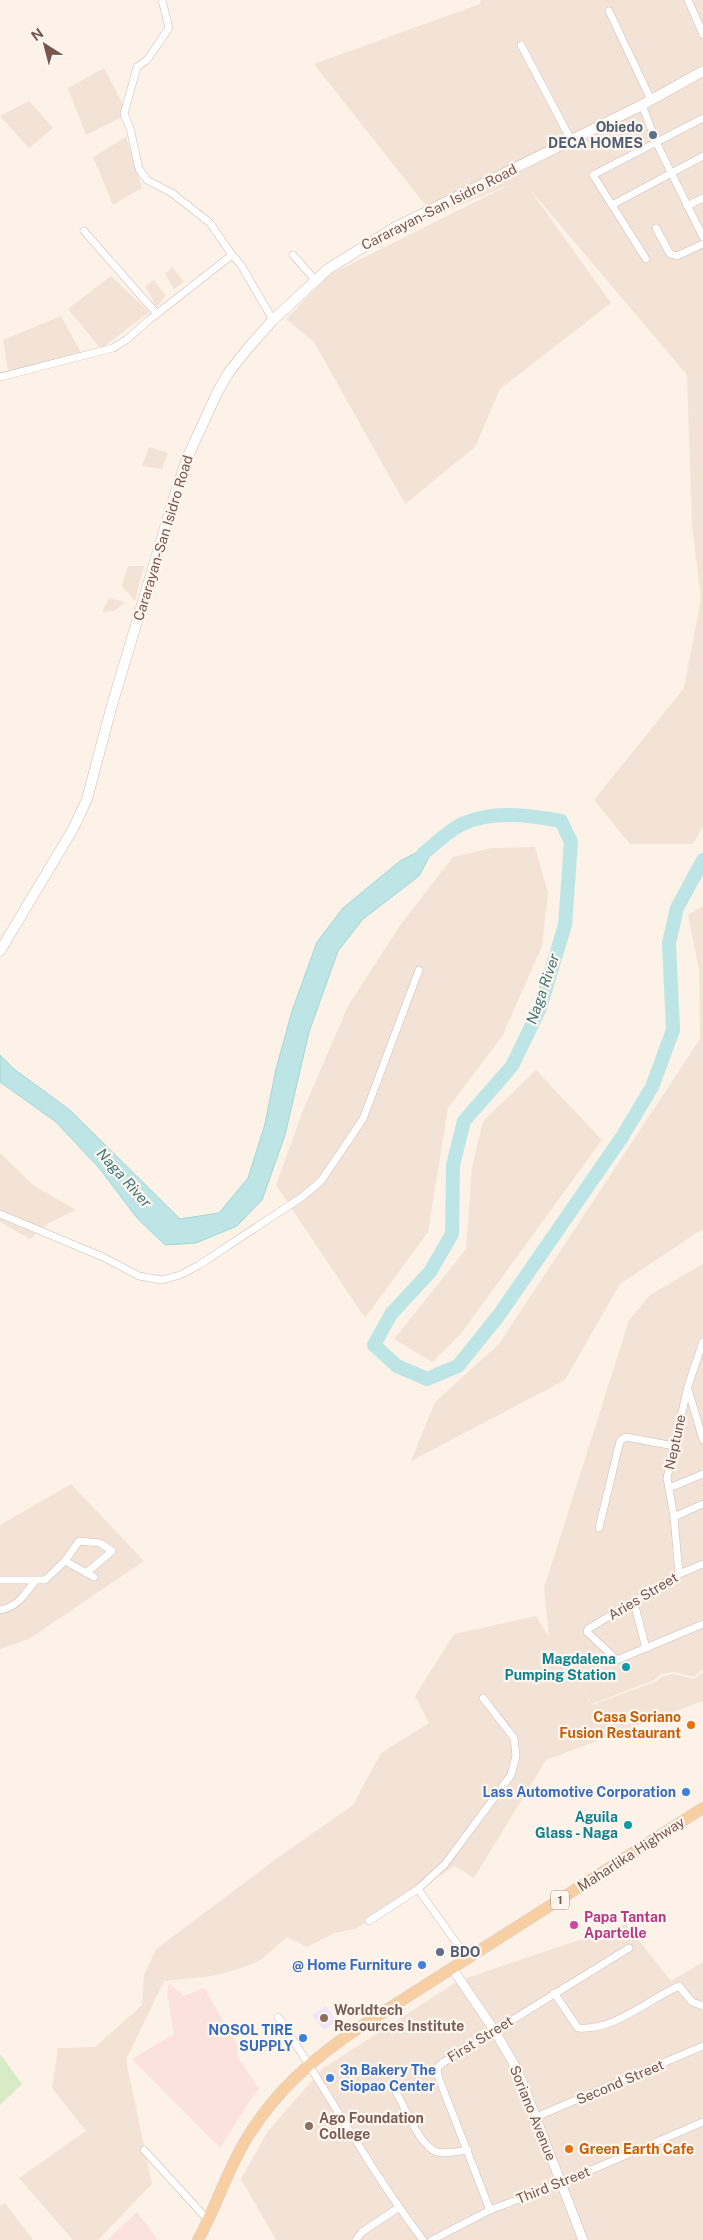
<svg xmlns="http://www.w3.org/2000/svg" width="703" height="2240" font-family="'Public Sans',sans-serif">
	<rect width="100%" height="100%" fill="#fcf2e8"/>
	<g fill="#f3e3d7">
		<polygon points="481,0 703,0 703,826 693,844 630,844 594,800 684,688 701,599 692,525 687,375 528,187 611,303 500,389 475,447 405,504 314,342 286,319 329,275 511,184 434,216 314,64 480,4"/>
		<polygon points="104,68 128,114 86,135 68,88"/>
		<polygon points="29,101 53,128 29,148 0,116"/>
		<polygon points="126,137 142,188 113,205 93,157"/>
		<polygon points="172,267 184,282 174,289 165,274"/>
		<polygon points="111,276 149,312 101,349 68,309"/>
		<polygon points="154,280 166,296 157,307 145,287"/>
		<polygon points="61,316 83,356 8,370 3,340"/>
		<polygon points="149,447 168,453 162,469 142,466"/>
		<polygon points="128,566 144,566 135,601 122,586"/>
		<polygon points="109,598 125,602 114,611 102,612"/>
		<polygon points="535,847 548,893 542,946 503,1035 448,1108 428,1232 365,1318 276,1185 302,1113 348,1006 401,924 453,857 491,848"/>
		<polygon points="703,906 703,1229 620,1284 565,1380 411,1461 435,1402 499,1344 700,1039 699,970 688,915"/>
		<polygon points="536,1070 602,1140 460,1335 432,1362 394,1339 466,1249 472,1167 483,1121"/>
		<polygon points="0,1153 33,1185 76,1210 49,1223 30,1239 0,1222"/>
		<polygon points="703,1264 703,1669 694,1677 674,1672 661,1674 654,1680 592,1704 579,1685 592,1705 655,1682 662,1677 673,1674 694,1679 703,1672 703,1701 546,1760 474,1878 455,1866 355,1929 335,1933 307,1947 287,1937 261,1960 242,1968 211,1976 164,1981 126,2060 152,2184 98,2240 73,2240 19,2178 86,2131 52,2088 58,2048 95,2047 142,2005 144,1975 156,1949 276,1859 353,1805 381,1753 429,1723 415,1696 454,1634 536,1616 549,1637 544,1588 629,1320 650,1295"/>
		<polygon points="71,1484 144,1561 29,1639 0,1649 0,1525"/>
		<polygon points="626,1924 671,1981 703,1962 703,2240 276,2240 241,2179 268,2131 322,2069 458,1981"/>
		<polygon points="5,2203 33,2240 0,2240 0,2206"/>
	</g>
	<g fill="#fce2dd">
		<polygon points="169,1983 184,1996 204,1988 240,2049 236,2054 259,2089 249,2102 220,2148 132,2059 174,2034 167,1993"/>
		<polygon points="137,2212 158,2240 107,2240"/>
	</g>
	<polygon fill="#efe5f9" points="326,2006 336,2021 324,2030 312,2015"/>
	<polygon fill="#d9eac7" points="0,2054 22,2084 0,2105"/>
	<polygon fill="#bde5e5" stroke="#a3d6d7" points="437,842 419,876 363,919 338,951 309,1032 285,1135 262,1200 237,1226 196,1243 165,1245 137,1218 100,1169 56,1122 0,1082 0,1055 14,1069 70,1110 180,1219 219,1213 248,1178 265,1124 276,1069 292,1011 317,942 343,908 400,861"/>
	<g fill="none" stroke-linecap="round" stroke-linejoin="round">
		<path stroke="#bde5e5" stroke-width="14" d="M423 854C435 844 448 831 462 824 493 810 529 815 561 821L571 842 565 925 540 1008 512 1066 464 1121 453 1165 452 1234 430 1272 391 1314 374 1345 397 1366 427 1379 458 1366 499 1315 622 1137 652 1087 673 1030 669 943 677 908 703 860"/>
		<g stroke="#d0bbb1" stroke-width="8">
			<g id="minor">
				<polyline points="162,0 169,28 147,60 137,67 124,114 130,128 139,169 147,180 172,193 210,223 232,255"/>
				<polyline points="688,0 703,34"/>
				<polyline points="609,11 651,100"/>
				<polyline points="521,45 571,140"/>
				<polyline points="642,105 656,142 703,237"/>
				<polyline points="612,205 703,156"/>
				<polyline points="687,206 703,198"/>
				<polyline points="656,228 670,254 677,256 703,244"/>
				<polyline points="84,231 157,314"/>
				<polyline points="293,255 316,281"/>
				<polyline points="646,259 593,175 703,118"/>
				<polyline points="0,377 113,348 126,340 149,320 232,255 241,265 273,320"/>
				<polyline points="0,1214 103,1257 139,1276 162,1280 180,1275 199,1265 302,1197 321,1181 363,1119 419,970"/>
				<polyline points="688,1389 703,1440"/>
				<polyline points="669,1488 703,1474"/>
				<polyline points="674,1517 703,1504"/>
				<polyline points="599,1528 620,1441 626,1437 674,1446"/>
				<polyline points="65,1561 79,1541 100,1543 112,1551 86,1573"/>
				<polyline points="703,1564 679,1574 588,1629 587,1632 617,1660 703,1624"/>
				<polyline points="679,1574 674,1517 667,1478 688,1386 703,1342"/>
				<polyline points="0,1580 45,1580 65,1561 94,1577"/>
				<polyline points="634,1603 646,1648"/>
				<path d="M0 1610C18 1607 25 1594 35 1581"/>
				<polyline points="369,1921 418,1889"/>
				<polyline points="468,1959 418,1889 445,1864 511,1775 516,1756 514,1738 483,1698"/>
				<path d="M554 1993 578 2028C614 2031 647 2000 679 1986L692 2002 703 2006"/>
				<path d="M278 2017C327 2090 369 2169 423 2240"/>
				<path d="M395 2090C404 2106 418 2141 433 2150 441 2156 458 2151 468 2150"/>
				<polyline points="536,2117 703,2046"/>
				<polyline points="144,2150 208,2220"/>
				<polyline points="490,2210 438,2076 437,2068 444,2062 629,1948"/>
				<polyline points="356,2240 362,2232 398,2208"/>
				<polyline points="432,2240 490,2210 561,2183 703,2122"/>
			</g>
		</g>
		<g stroke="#d0bbb1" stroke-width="10">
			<polyline id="tertiary" points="452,1968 494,2030 518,2071 583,2240"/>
		</g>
		<g stroke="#d3baaf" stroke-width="11">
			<polyline id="secondary" points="0,951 73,829 87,799 112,705 176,491 188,456 218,391 229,372 249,347 273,320 328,269 394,228 642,105 703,71"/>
		</g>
		<g stroke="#d9d0cd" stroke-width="12">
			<path id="primary" d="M198 2240C215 2209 226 2174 244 2143 273 2093 313 2058 360 2027L703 1808"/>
		</g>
		<use href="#minor" stroke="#fff" stroke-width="7"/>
		<use href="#tertiary" stroke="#fff" stroke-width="9"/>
		<use href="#secondary" stroke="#fff" stroke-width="10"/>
		<use href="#primary" stroke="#f8cea3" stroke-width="11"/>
	</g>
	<g fill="#5c6f8a" stroke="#fff6ef" stroke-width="2">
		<circle cx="653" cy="135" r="5"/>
		<circle cx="440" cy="1952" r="5"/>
	</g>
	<g fill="#0f9aa8" stroke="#fff6ef" stroke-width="2">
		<circle cx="626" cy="1667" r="5"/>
		<circle cx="628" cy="1825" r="5"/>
	</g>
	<g fill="#e8710a" stroke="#fff6ef" stroke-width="2">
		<circle cx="691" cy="1725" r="5"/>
		<circle cx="569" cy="2149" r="5"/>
	</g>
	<g fill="#3f7fe0" stroke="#fff6ef" stroke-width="2">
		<circle cx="686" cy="1792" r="5"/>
		<circle cx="422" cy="1965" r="5"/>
		<circle cx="303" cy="2038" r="5"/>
		<circle cx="330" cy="2078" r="5"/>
	</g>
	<circle fill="#d1479c" stroke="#fff6ef" stroke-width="2" cx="574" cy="1925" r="5"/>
	<g fill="#8d6e63" stroke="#fff6ef" stroke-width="2">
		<circle cx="324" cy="2018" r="5"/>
		<circle cx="309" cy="2126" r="5"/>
	</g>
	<g text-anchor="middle" stroke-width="4.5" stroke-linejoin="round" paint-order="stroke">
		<rect fill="#fff6ef" stroke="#9f867e" stroke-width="1" x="551" y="1890.5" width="18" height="19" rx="4"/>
		<g font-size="12" font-weight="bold" fill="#76564d">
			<text x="560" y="1904">1</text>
		</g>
		<g font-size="14" font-weight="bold" fill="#4e5e75" stroke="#fff6ef" text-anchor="end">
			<text x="643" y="132">Obiedo<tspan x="643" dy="16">DECA HOMES</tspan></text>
			<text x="450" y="1957" text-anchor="start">BDO</text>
		</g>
		<g font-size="14" fill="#76564d" stroke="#fff6ef">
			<text transform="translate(439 207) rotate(-27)" y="5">Cararayan-San Isidro Road</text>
			<text transform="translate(163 538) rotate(-73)" y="5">Cararayan-San Isidro Road</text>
			<text transform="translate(675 1442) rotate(-78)" y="5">Neptune</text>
			<text transform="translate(643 1596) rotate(-31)" y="5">Aries Street</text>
			<text transform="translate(631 1854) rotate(-33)" y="5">Maharlika Highway</text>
			<text transform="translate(480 2039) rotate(-32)" y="5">First Street</text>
			<text transform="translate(620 2082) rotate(-23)" y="5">Second Street</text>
			<text transform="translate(533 2113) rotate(68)" y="5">Soriano Avenue</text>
			<text transform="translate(553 2185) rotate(-22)" y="5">Third Street</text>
		</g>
		<g font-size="14" font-weight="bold" fill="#0d838f" stroke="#fff6ef" text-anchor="end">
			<text x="616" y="1664">Magdalena<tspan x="616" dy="16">Pumping Station</tspan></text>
			<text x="618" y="1822">Aguila<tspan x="618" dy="16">Glass - Naga</tspan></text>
		</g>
		<g font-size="14" font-weight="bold" fill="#c56008" stroke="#fff6ef" text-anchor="end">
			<text x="681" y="1722">Casa Soriano<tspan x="681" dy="16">Fusion Restaurant</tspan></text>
			<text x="579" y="2154" text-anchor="start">Green Earth Cafe</text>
		</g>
		<g font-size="14" font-weight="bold" fill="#366cbe" stroke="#fff6ef" text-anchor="end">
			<text x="676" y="1797">Lass Automotive Corporation</text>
			<text x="412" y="1970">@ Home Furniture</text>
			<text x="293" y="2035">NOSOL TIRE<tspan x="293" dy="16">SUPPLY</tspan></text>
			<text x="340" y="2075" text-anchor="start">3n Bakery The<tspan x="340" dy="16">Siopao Center</tspan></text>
		</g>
		<g font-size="14" font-weight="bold" fill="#b23c85" stroke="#fff6ef" text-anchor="start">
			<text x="584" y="1922">Papa Tantan<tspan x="584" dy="16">Apartelle</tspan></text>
		</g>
		<g font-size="14" font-weight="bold" fill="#785e54" stroke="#fff6ef" text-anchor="start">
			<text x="334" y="2015">Worldtech<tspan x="334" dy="16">Resources Institute</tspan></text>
			<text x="319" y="2123">Ago Foundation<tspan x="319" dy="16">College</tspan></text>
		</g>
		<g font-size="15" font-style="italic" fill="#40787a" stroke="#fff6ef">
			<text transform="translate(543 989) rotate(-71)" y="5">Naga River</text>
			<text transform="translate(124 1178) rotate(48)" y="5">Naga River</text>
		</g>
	</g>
	<g transform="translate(45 45) rotate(324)" stroke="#fff6ef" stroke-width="4" paint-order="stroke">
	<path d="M0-4L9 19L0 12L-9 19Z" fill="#76564d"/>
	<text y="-8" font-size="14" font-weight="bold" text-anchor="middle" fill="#76564d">N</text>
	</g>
</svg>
